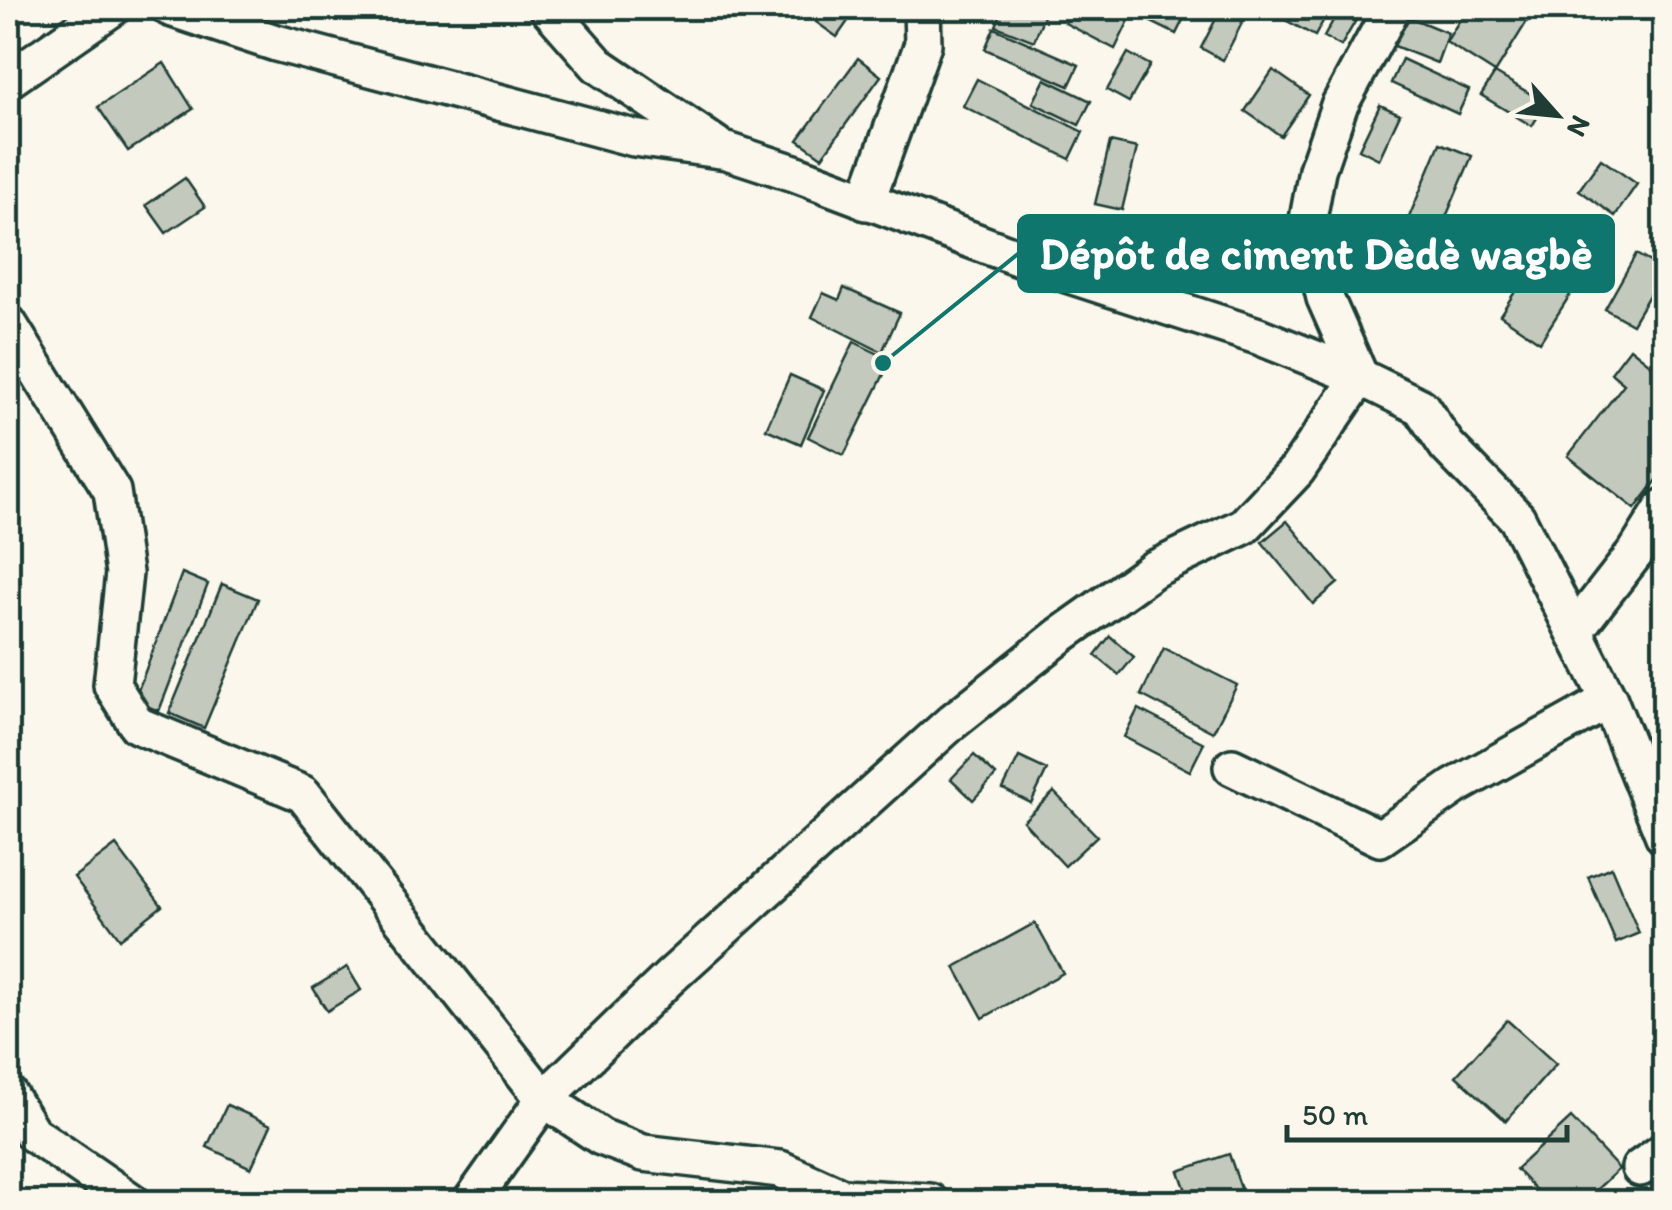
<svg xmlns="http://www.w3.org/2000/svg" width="1672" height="1210" font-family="Itim,sans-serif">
	<rect width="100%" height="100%" fill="#fbf7ec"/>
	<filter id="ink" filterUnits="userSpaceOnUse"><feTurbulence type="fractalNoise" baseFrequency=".01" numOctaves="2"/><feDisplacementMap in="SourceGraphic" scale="20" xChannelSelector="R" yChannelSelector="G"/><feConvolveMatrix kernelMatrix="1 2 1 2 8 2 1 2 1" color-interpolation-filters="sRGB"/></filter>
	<g filter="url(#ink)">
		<g fill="#c4c9be" stroke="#1f3d34" stroke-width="2.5">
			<polygon points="826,8 857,8 837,37 816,22"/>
			<polygon points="1003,8 1047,8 1034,41 996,26"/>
			<polygon points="1073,8 1135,8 1115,49 1065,23"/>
			<polygon points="1155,8 1189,8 1176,34 1149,21"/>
			<polygon points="1263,8 1330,8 1315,36"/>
			<polygon points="1340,8 1363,8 1341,46 1324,37"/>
			<polygon points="1467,8 1519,8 1531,15 1495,73 1446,42"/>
			<polygon points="1221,9 1243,21 1223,60 1201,48"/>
			<polygon points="1399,13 1448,33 1437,63 1387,43"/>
			<polygon points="994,28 1079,65 1069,86 985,49"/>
			<polygon points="1128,53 1150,65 1129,102 1107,90"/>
			<polygon points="858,58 881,76 822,157 798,140"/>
			<polygon points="1402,59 1469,90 1458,114 1391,83"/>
			<polygon points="164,63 193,109 128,151 98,107"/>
			<polygon points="1273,70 1309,95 1281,136 1245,111"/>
			<polygon points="1495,73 1546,103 1532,126 1481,95"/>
			<polygon points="977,79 1083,132 1070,159 963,106"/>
			<polygon points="1045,79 1091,101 1079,125 1033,103"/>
			<polygon points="1380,105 1400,114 1379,159 1359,149"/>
			<polygon points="1110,142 1137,148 1122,210 1095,204"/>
			<polygon points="1440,143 1472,156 1428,259 1397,246"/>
			<polygon points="1601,159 1637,184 1615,216 1579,190"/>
			<polygon points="185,178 205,207 166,233 146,205"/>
			<polygon points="1558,225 1598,251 1540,342 1500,315"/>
			<polygon points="1636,254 1664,270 1632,324 1605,309"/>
			<polygon points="844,288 900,313 882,352 812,317 823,293 839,300"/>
			<polygon points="854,342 891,360 844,455 808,437"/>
			<polygon points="1630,348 1664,375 1664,471 1635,509 1568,456 1624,384 1611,373"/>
			<polygon points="790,375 824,390 801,444 766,429"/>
			<polygon points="1287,521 1338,583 1313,604 1262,542"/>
			<polygon points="182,573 208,584 159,711 134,701"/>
			<polygon points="222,584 258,599 204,728 169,713"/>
			<polygon points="1110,636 1134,657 1119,675 1095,655"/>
			<polygon points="1164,648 1237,685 1213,732 1141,695"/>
			<polygon points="1138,709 1204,743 1190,771 1124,737"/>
			<polygon points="974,755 996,775 973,800 951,779"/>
			<polygon points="1019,757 1047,770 1031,803 1003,789"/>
			<polygon points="1054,792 1097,836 1065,866 1023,821"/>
			<polygon points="116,845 162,906 120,939 74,877"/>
			<polygon points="1611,867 1639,933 1616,943 1588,877"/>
			<polygon points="1035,923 1063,973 983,1018 955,967"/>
			<polygon points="347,967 361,990 327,1011 313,988"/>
			<polygon points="1507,1020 1556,1064 1506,1121 1456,1076"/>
			<polygon points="227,1105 271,1125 251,1168 207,1147"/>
			<polygon points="1571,1118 1619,1169 1583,1202 1547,1202 1516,1169"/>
			<polygon points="1229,1154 1243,1194 1219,1202 1190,1202 1179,1171"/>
		</g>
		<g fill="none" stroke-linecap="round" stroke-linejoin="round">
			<g stroke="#1f3d34" stroke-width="42">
				<g id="minor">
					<polyline points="170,8 276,43 634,138 727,151 794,173 1030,262 1258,336 1360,377 1421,407 1447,446 1517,518 1609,700 1664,836"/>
					<polyline points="548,8 598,65 716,145"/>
					<polyline points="8,80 112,8"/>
					<polyline points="866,202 923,44 922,8"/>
					<polyline points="8,323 112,491 124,573 112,685 137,725 303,794 544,1099 601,1137 643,1153 780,1169 842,1197 930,1202"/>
					<polyline points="1576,629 1636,552 1664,507"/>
					<polyline points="1232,767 1380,838 1454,787 1609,700"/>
					<polyline points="8,1094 32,1133 132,1202"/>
					<polyline points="1640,1168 1664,1151"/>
					<polyline points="471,1202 544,1099 670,977 952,722 1061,635 1154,569 1244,526 1297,470 1360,377 1325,298 1307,225 1317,170 1339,106 1392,8"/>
				</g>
			</g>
			<use href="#minor" stroke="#fbf7ec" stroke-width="35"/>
		</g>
	</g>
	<path fill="none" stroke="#0f766e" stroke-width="4" d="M883 363L1019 253"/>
	<circle fill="#0f766e" stroke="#fbf7ec" stroke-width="4" cx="883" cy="363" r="10"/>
	<rect fill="#0f766e" stroke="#0f766e" stroke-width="4" x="1019" y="216" width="594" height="75" rx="10"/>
	<g font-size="45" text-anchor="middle" font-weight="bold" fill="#fff">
		<text x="1316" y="269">Dépôt de ciment Dèdè wagbè</text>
	</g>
	<rect width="1672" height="1210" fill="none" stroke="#fbf7ec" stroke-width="40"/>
	<rect x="20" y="20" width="1632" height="1170" fill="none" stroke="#1f3d34" stroke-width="4" filter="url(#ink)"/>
	<g transform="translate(1557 115) rotate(117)" stroke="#fbf7ec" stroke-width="8" paint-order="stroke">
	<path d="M0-8L18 38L0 25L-18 38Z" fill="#1f3d34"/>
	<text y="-15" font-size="28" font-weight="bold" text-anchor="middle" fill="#1f3d34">N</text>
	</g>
	<path d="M1287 1125v15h280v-15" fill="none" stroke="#1f3d34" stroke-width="5"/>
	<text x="1302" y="1125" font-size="30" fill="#1f3d34" stroke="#fbf7ec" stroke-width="8" paint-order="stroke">50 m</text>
</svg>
